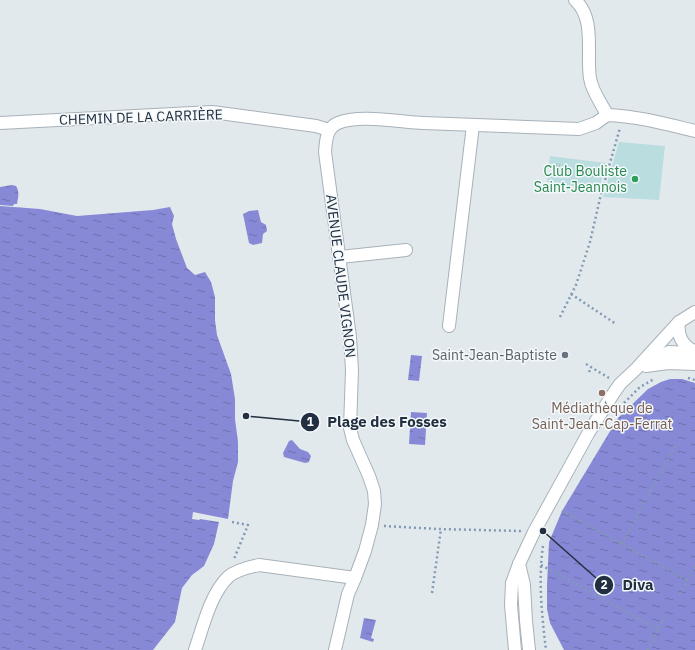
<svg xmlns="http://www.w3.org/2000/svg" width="695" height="650" font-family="'IBM Plex Sans',sans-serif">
	<defs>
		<pattern id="park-tufts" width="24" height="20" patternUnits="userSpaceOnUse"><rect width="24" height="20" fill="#badde0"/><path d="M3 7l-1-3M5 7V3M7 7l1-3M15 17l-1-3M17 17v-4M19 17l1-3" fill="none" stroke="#a0bec1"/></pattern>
		<pattern id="water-ripples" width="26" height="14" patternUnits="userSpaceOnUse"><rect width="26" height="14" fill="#8789d6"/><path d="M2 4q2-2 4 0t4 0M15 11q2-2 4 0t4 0" fill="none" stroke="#6e70af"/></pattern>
	</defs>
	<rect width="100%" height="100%" fill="#e2e9ed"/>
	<polygon fill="#badde0" points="619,142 665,146 659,200 603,197"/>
	<polygon fill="url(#park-tufts)" points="550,156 606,163 599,190 547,182 548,174 555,174 556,165 549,164"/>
	<g fill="url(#water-ripples)">
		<path d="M12 185 16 186C20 192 18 198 17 204H14L13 206 0 205V187Z"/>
		<polygon points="0,206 40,209 77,216 153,210 170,207 174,216 172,224 176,239 187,268 195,275 205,272 211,282 215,297 215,320 217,335 231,374 235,399 235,419 238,442 238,462 233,481 228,519 193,512 192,519 199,520 200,519 219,522 214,544 204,566 192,575 182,588 175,622 153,650 0,650"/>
		<polygon points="258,210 261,222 266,225 267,231 263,234 262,243 253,245 249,243 243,214 249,211"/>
		<polygon points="411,355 422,356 419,381 408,380"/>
		<polygon points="670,379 682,379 695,383 695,650 564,650 550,623 547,609 547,585 549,542 562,511 618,418 648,389 661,382"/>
		<polygon points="411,412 427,413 425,445 409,444"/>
		<polygon points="292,440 300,449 308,452 311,456 309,462 305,463 284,457 283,453 289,441"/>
		<polygon points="364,618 376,620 371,638 374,639 373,642 360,638"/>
	</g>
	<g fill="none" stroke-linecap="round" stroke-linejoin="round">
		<g stroke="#a8b1b9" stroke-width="14">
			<g id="minor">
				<path d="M575 0C596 19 586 53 590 78 592 92 601 102 607 115"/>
				<polyline points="0,123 212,112 316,126 329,130"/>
				<polyline points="340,257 406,250"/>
				<path d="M679 322C677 334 682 347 695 351"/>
				<polyline points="449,326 473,125"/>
				<polyline points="645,363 669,352 695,353"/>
				<polyline points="646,366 668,363 695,364"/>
				<polyline points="519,564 524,585 526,621 529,650"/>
				<path d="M195 650C203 627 210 595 228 577 236 570 249 567 259 565L355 578 365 551 372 525 375 504 374 491 369 476 353 440 350 428 352 370 350 337 325 152C326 141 326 128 338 123 359 114 400 122 423 123 475 125 527 127 579 129L596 123 607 115C637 116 666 124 695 131"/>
				<polyline points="335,650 348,594 355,578"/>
				<polyline points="515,650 511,605 512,583 519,564 534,532 589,432 613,394 620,384 637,368 679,322 695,312"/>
			</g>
		</g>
		<g stroke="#809ab3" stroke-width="2.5" stroke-dasharray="2 3" stroke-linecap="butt">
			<polyline points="571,294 616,324"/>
			<polyline points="560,317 576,285 590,242 601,194 620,128"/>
			<polyline points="586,364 609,378"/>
			<polyline points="589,372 591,368"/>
			<polyline points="688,378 695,380"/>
			<polyline points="624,403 640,387 654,379"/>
			<polyline points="562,511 687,580"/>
			<polyline points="232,522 248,525 234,559"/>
			<polyline points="384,526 438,529 521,531"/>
			<polyline points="622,544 675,446"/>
			<path d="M543 546C538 580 542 616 546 650"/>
			<polyline points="541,565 658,629"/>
			<polyline points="432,593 441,529"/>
			<polyline points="680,594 695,566"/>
			<polyline points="647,650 666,615"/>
		</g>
		<use href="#minor" stroke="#fff" stroke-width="12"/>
	</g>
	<circle fill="#2e9e5b" stroke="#f3f8fa" stroke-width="1.5" cx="635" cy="179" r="4"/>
	<circle fill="#6b7280" stroke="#f3f8fa" stroke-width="1.5" cx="565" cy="355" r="4"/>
	<circle fill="#8d6e63" stroke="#f3f8fa" stroke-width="1.5" cx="602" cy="393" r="4"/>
	<g text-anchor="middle" stroke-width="3" stroke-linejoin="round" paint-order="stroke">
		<g font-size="14" fill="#212f40" stroke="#f3f8fa">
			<text transform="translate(141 117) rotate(-2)" y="5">CHEMIN DE LA CARRIÈRE</text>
			<text transform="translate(341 276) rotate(83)" y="5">AVENUE CLAUDE VIGNON</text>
		</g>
		<g font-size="14" fill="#27864d" stroke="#f3f8fa" text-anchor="end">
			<text x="627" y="176">Club Bouliste<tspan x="627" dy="16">Saint-Jeannois</tspan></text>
		</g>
		<g font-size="14" fill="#5b616d" stroke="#f3f8fa" text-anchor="end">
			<text x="557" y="360">Saint-Jean-Baptiste</text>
		</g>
		<g font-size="14" fill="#785e54" stroke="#f3f8fa">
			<text x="602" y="413">Médiathèque de<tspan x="602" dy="16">Saint-Jean-Cap-Ferrat</tspan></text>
		</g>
	</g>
	<path fill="none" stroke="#212f40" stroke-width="1.5" d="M246 416L310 422M543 531L604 585"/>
	<g fill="#212f40" stroke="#f3f8fa" stroke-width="1.5">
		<circle cx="246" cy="416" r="4"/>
		<circle cx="543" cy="531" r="4"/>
		<circle cx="310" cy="422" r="10"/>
		<circle cx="604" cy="585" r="10"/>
	</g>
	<g font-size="12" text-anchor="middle" font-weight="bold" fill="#fff">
		<text x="310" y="426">1</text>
		<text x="604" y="589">2</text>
	</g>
	<g font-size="15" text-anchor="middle" font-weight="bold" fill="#212f40" stroke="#f3f8fa" stroke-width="3" stroke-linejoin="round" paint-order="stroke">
		<text x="387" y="427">Plage des Fosses</text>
		<text x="638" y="590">Diva</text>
	</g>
</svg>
